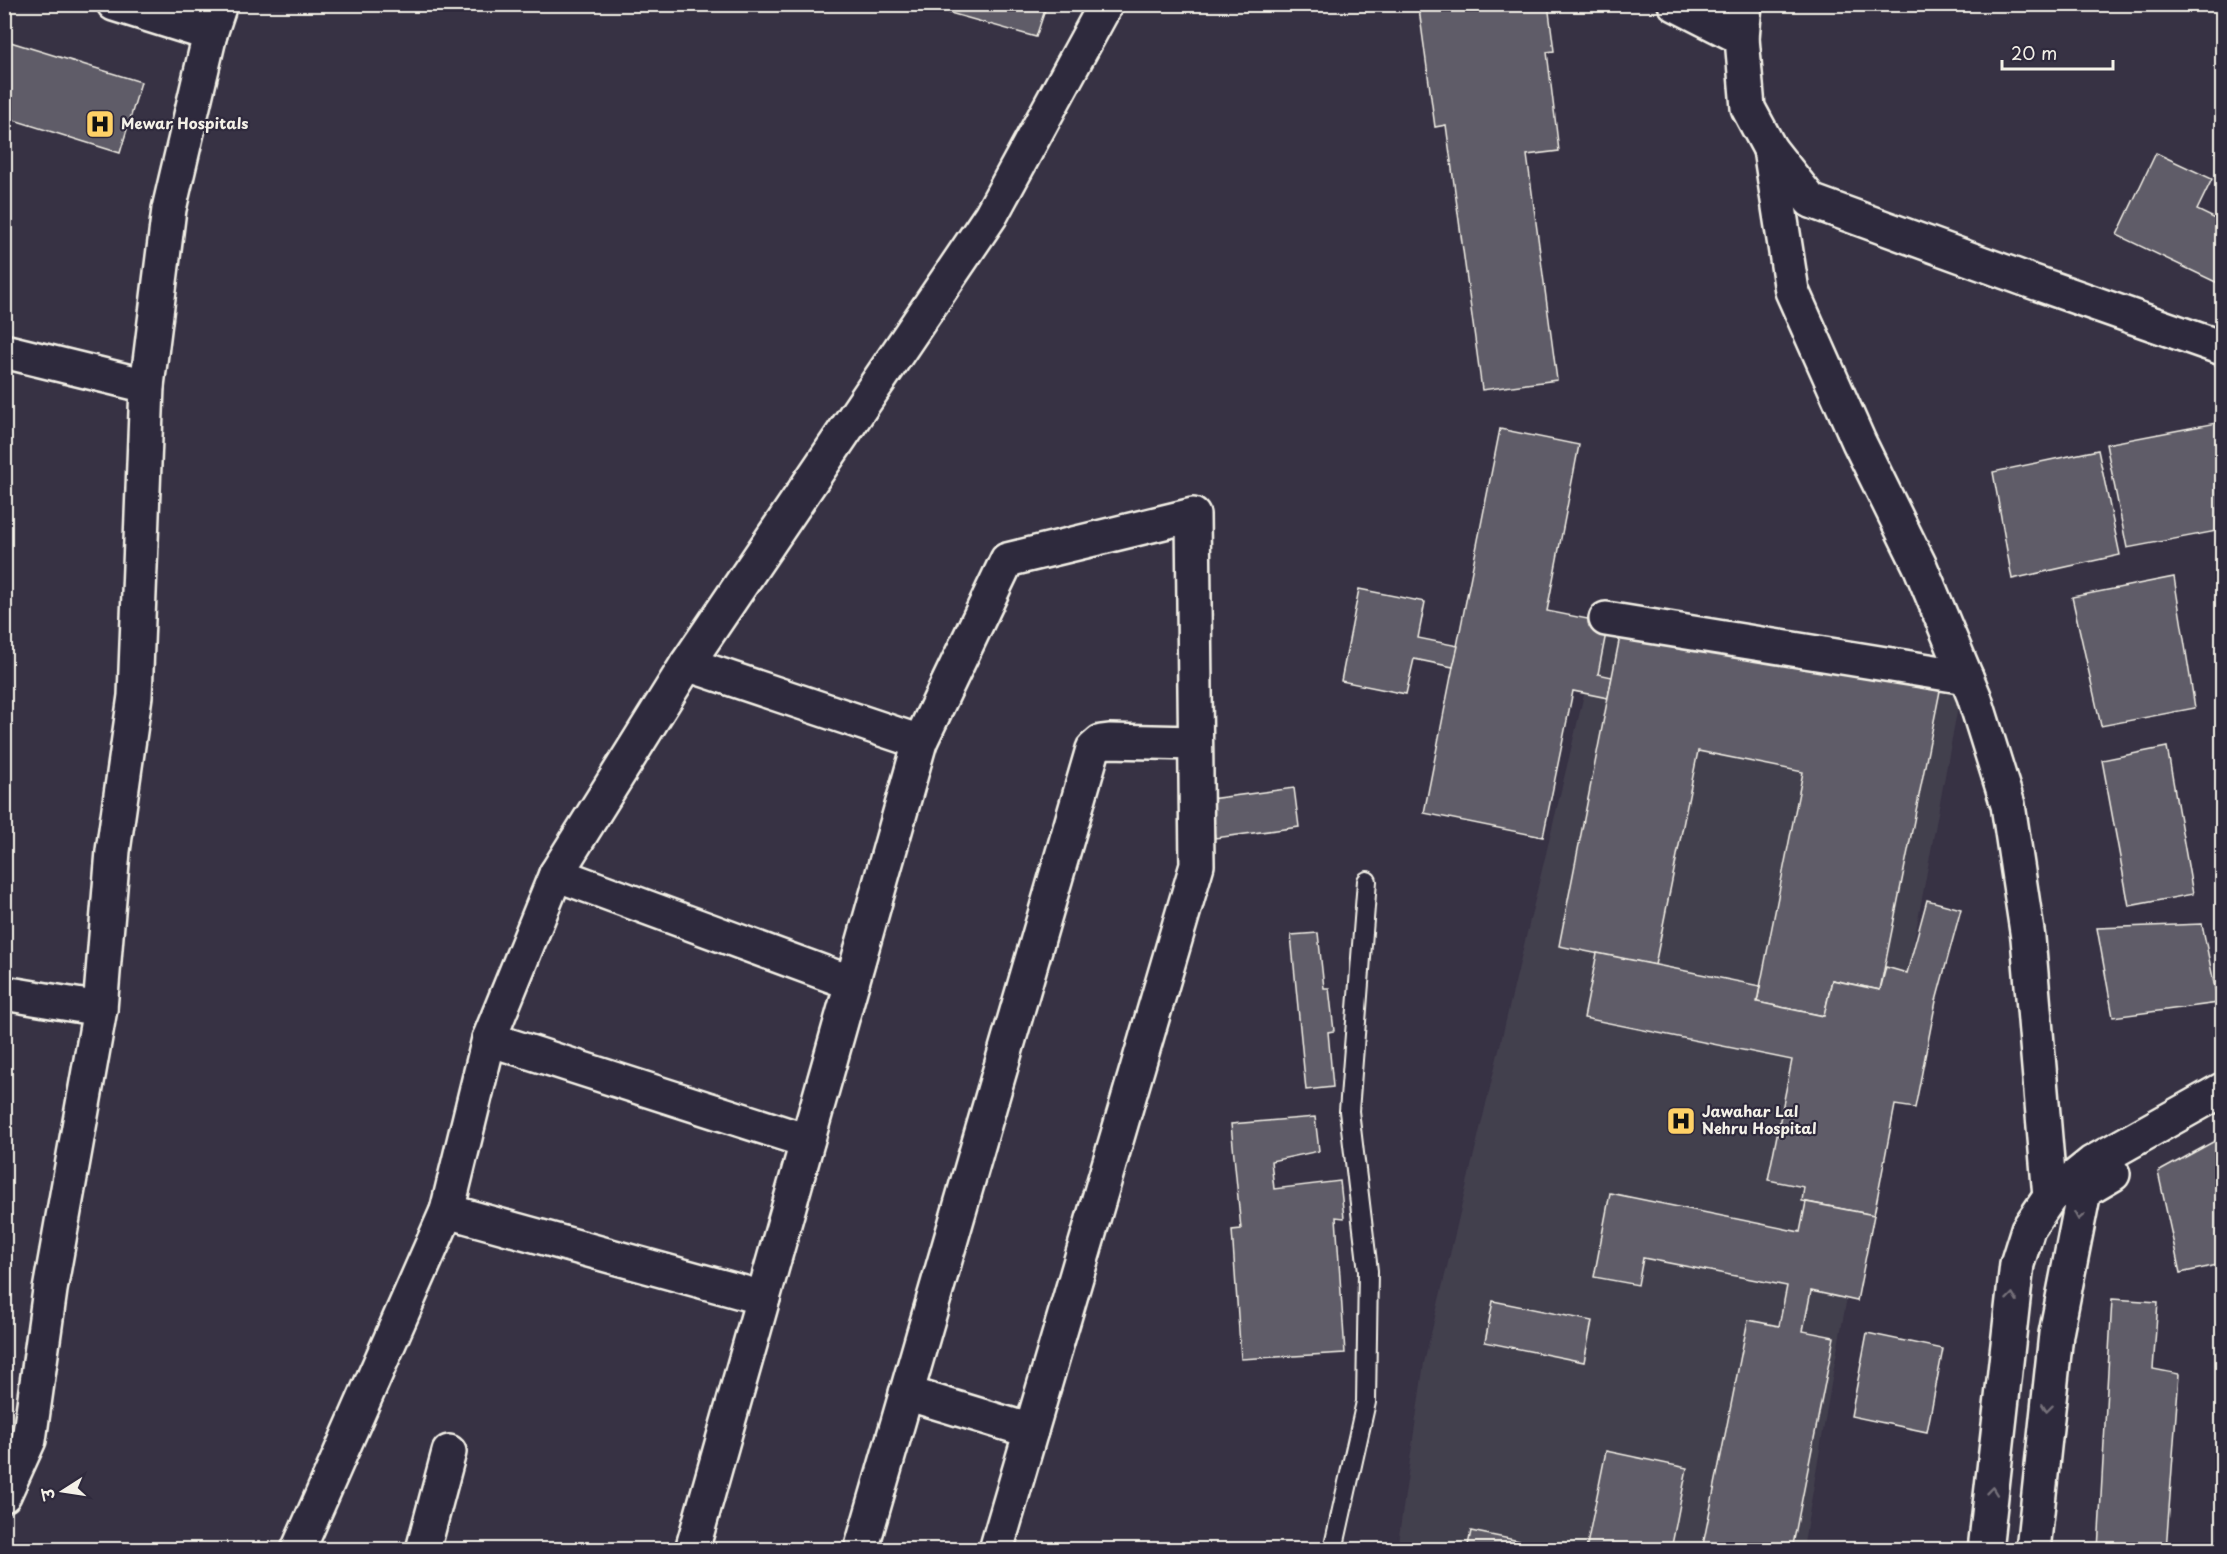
<svg xmlns="http://www.w3.org/2000/svg" width="2227" height="1554" font-family="'Playpen Sans','Playpen Sans Deva',sans-serif">
	<rect width="100%" height="100%" fill="#373244"/>
	<filter id="ink" filterUnits="userSpaceOnUse"><feTurbulence type="fractalNoise" baseFrequency=".0167" numOctaves="2"/><feDisplacementMap in="SourceGraphic" scale="12" xChannelSelector="R" yChannelSelector="G"/><feConvolveMatrix kernelMatrix="1 2 1 2 8 2 1 2 1" color-interpolation-filters="sRGB"/></filter>
	<g filter="url(#ink)">
		<polygon fill="#433f4e" points="1600,628 1960,696 1834,1367 1803,1549 1397,1550 1424,1363"/>
		<g fill="#5f5c67" stroke="#f4f1e8" stroke-width="1.5">
			<polygon points="918,4 1047,4 1036,37"/>
			<polygon points="1450,4 1548,4 1554,51 1547,52 1559,151 1527,155 1557,380 1482,390 1446,125 1435,127 1419,9"/>
			<polygon points="4,40 141,82 120,153 4,117"/>
			<polygon points="2156,153 2212,179 2197,210 2222,222 2222,285 2117,235"/>
			<polygon points="2222,422 2222,530 2127,548 2106,444"/>
			<polygon points="1500,429 1579,445 1547,611 1608,623 1598,674 1612,677 1608,698 1573,691 1543,837 1424,813"/>
			<polygon points="2098,450 2120,555 2012,579 1993,472"/>
			<polygon points="2174,577 2195,708 2101,726 2072,597"/>
			<polygon points="1359,589 1425,602 1418,638 1458,646 1453,667 1414,659 1406,694 1341,681"/>
			<polygon points="1622,626 1940,691 1880,990 1832,980 1824,1016 1757,1002 1803,772 1698,751 1655,965 1559,946"/>
			<polygon points="2167,747 2193,894 2129,906 2102,760"/>
			<polygon points="1294,788 1299,827 1215,838 1210,799"/>
			<polygon points="1927,900 1961,909 1936,1001 1915,1108 1895,1105 1874,1215 1802,1201 1804,1187 1768,1180 1792,1060 1584,1018 1597,953 1760,986 1757,1002 1824,1016 1832,980 1880,990 1886,967 1907,973"/>
			<polygon points="2202,924 2218,1003 2113,1017 2097,928"/>
			<polygon points="1318,933 1324,988 1329,988 1334,1031 1328,1032 1333,1087 1306,1090 1291,935"/>
			<polygon points="1315,1117 1319,1151 1271,1161 1274,1189 1340,1181 1344,1218 1336,1217 1345,1353 1241,1359 1232,1230 1241,1229 1231,1124"/>
			<polygon points="2222,1137 2222,1264 2180,1273 2158,1172"/>
			<polygon points="1610,1193 1800,1232 1806,1202 1874,1215 1857,1301 1811,1291 1803,1331 1834,1337 1792,1550 1702,1550 1748,1320 1779,1326 1787,1286 1643,1258 1638,1285 1594,1277"/>
			<polygon points="2112,1299 2158,1302 2153,1369 2179,1374 2166,1550 2098,1550"/>
			<polygon points="1493,1301 1592,1321 1584,1362 1485,1342"/>
			<polygon points="1867,1333 1943,1349 1927,1432 1851,1416"/>
			<polygon points="1606,1451 1687,1468 1671,1550 1586,1550"/>
			<polygon points="1471,1531 1563,1550 1467,1550"/>
		</g>
		<g fill="none" stroke-linecap="round" stroke-linejoin="round">
			<g stroke="#f4f1e8" stroke-width="22">
				<polyline id="service" points="1333,1550 1366,1402 1368,1271 1349,1111 1367,881"/>
			</g>
			<g stroke="#f4f1e8" stroke-width="38">
				<g id="minor">
					<polyline points="114,4 210,34"/>
					<polyline points="1675,4 1742,38"/>
					<polyline points="1770,149 1792,291 1859,442 1920,566 1974,696 2008,805 2028,938 2050,1197"/>
					<polyline points="4,351 147,386"/>
					<polyline points="1606,619 1966,677"/>
					<polyline points="687,664 920,742"/>
					<polyline points="556,874 852,983"/>
					<polyline points="4,993 100,1009"/>
					<polyline points="489,1039 807,1141"/>
					<polyline points="447,1211 763,1298"/>
					<polyline points="906,1393 1031,1431"/>
					<polyline points="298,1550 447,1211 489,1039 556,874 687,664 991,215 1106,4"/>
					<polyline points="423,1550 449,1452"/>
					<polyline points="692,1550 920,742 1007,560 1193,515 1197,865 996,1550"/>
					<polyline points="861,1550 1093,749 1101,742 1109,741 1195,743"/>
				</g>
			</g>
			<g stroke="#f4f1e8" stroke-width="38">
				<g id="tertiary">
					<polyline points="1745,4 1742,38 1748,108 1770,149 1811,201 2022,278 2222,348"/>
					<polyline points="4,1495 29,1440 50,1290 100,1009 113,851 135,696 147,386 169,209 210,34 220,4"/>
					<polyline points="1985,1550 2017,1264 2028,1229 2050,1197 2092,1163 2222,1090"/>
					<polyline points="2033,1550 2056,1334 2084,1191 2113,1174"/>
				</g>
			</g>
			<use href="#service" stroke="#2f2a3d" stroke-width="18"/>
			<use href="#minor" stroke="#2f2a3d" stroke-width="33"/>
			<use href="#tertiary" stroke="#2f2a3d" stroke-width="33"/>
		</g>
		<defs><path id="oneway-chevron" d="M-2-3.5L2.5 0L-2 3.5" fill="none" stroke-width="1.6" stroke-linecap="round" stroke-linejoin="round" transform="scale(1.5)"/></defs>
		<g stroke="#747079">
			<use href="#oneway-chevron" transform="translate(2079 1216) rotate(100)"/>
			<use href="#oneway-chevron" transform="translate(2012 1297) rotate(-83)"/>
			<use href="#oneway-chevron" transform="translate(2047 1408) rotate(97)"/>
			<use href="#oneway-chevron" transform="translate(1992 1491) rotate(-84)"/>
		</g>
	</g>
	<defs>
		<g id="hospital-square" transform="scale(1.5)"><rect x="-9" y="-9" width="18" height="18" rx="4" fill="#ffd166" stroke="#2f2a3d"/><path d="M-5-5h3v3.5h4V-5h3V5h-3V1.5h-4V5h-3Z" fill="#111"/></g>
	</defs>
	<g fill-rule="evenodd">
		<use href="#hospital-square" x="100" y="124"/>
		<use href="#hospital-square" x="1681" y="1121"/>
	</g>
	<g text-anchor="middle" stroke-width="4.5" stroke-linejoin="round" paint-order="stroke">
		<g font-size="15" font-weight="bold" fill="#f4f1e8" stroke="#2f2a3d" text-anchor="start">
			<text x="121" y="129">Mewar Hospitals</text>
			<text x="1702" y="1117">Jawahar Lal<tspan x="1702" dy="17">Nehru Hospital</tspan></text>
		</g>
	</g>
	<rect width="2227" height="1554" fill="none" stroke="#2f2a3d" stroke-width="24"/>
	<rect x="12" y="12" width="2203" height="1530" fill="none" stroke="#f4f1e8" stroke-width="2" filter="url(#ink)"/>
	<g transform="translate(63 1491) rotate(258)" stroke="#2f2a3d" stroke-width="4.5" paint-order="stroke">
	<path d="M0-4.5L10 22L0 15L-10 22Z" fill="#f4f1e8"/>
	<text y="-9" font-size="16" font-weight="bold" text-anchor="middle" fill="#f4f1e8">उ</text>
	</g>
	<path d="M2002 60v9h111v-9" fill="none" stroke="#f4f1e8" stroke-width="3"/>
	<text x="2011" y="60" font-size="18" fill="#f4f1e8" stroke="#2f2a3d" stroke-width="4.5" paint-order="stroke">20 m</text>
</svg>
